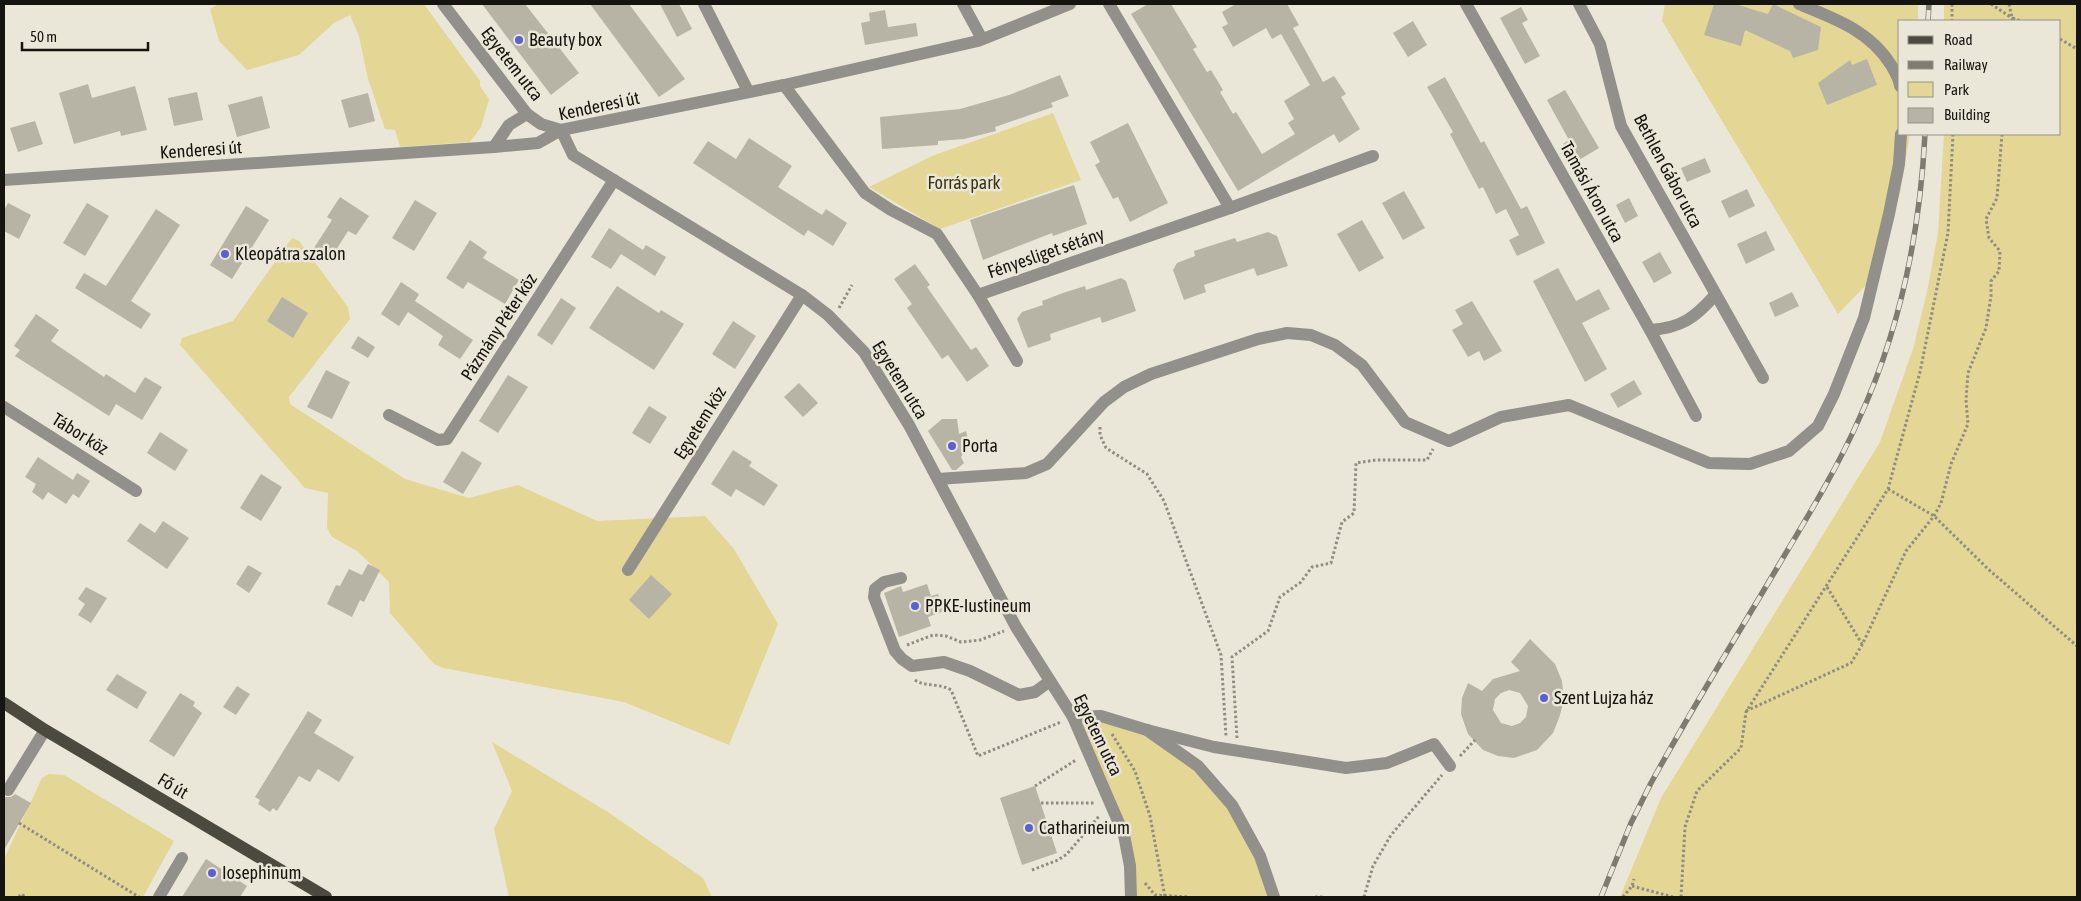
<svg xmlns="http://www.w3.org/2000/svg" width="2081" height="901" font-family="'Asap Condensed',sans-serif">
	<rect width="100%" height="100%" fill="#ebe7d8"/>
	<g fill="#e4d695">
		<polygon points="218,4 424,4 480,81 480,86 489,99 481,127 470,142 400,147 395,130 385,129 368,79 359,36 350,15 334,23 299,55 247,70 219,41 210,9"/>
		<polygon points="1665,4 1918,4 1918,21 1900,21 1900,134 1910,134 1900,194 1870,281 1838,314 1662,21"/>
		<polygon points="1944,4 2077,4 2077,897 1620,897 1661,798 1880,442 1913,349 1927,292 1938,233 1944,134 2060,134 2060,21 1944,21"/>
		<polygon points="1053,113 1081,180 940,229 869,187 932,156"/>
		<polygon points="292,238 299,241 348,307 350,319 289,397 290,404 405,479 469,498 518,485 597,521 705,516 734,549 778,624 729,745 624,702 443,668 434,664 390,613 389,582 357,551 332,537 327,528 328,493 305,488 180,345 182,338 233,321"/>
		<polygon points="1073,717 1147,730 1198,766 1232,805 1274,897 1131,897 1130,866"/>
		<polygon points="492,742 608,812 703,878 712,897 509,897 494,829 512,791"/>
		<polygon points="49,774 64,775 174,841 143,897 4,897 4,859 42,778"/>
	</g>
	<g fill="#b7b4a5" fill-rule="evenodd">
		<polygon points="482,4 525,4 579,73 551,95"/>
		<polygon points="590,4 629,4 685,79 659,97"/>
		<polygon points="660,4 679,4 692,29 677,37"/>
		<polygon points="1148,4 1171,4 1197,47 1193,49 1207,72 1211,70 1223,90 1220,92 1233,114 1236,112 1262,154 1295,134 1288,123 1294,119 1284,101 1310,85 1281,34 1272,39 1266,28 1233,47 1222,27 1228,24 1222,12 1236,4 1287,4 1299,25 1293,28 1323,82 1334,76 1346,94 1341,97 1360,129 1339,143 1334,134 1238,191 1131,14"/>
		<polygon points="1714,4 1735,4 1768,14 1773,4 1821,27 1818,50 1793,58 1790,51 1745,30 1741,46 1704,35"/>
		<polygon points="1521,7 1528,20 1522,23 1540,56 1525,64 1500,18"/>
		<polygon points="885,10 888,27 916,23 918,36 865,45 861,23 870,21 869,13"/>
		<polygon points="1413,21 1427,45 1408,57 1393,33"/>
		<polygon points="1867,59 1877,85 1827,105 1818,83 1850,60 1852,65"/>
		<polygon points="1060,75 1069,96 1051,103 1053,107 995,127 996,131 964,139 938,141 938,145 882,149 880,117 960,109 1009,95"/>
		<polygon points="1445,77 1481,143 1484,141 1521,209 1527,206 1545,243 1517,256 1509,240 1519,235 1506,209 1496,214 1483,187 1479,189 1450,134 1453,132 1427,87"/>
		<polygon points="88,84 92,98 135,86 147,130 121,136 120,131 74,144 59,93"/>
		<polygon points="1565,90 1599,148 1574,163 1563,144 1569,140 1547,100"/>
		<polygon points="197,92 203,120 174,126 168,98"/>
		<polygon points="368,93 375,121 349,128 341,100"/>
		<polygon points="262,96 270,128 237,137 228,105"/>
		<polygon points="35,121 43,144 18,152 10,128"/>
		<polygon points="1128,123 1168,203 1130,222 1118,197 1113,199 1095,165 1100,162 1090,142"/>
		<polygon points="749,138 792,166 778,187 822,215 826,209 847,223 833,246 808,230 804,236 693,163 708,141 736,159"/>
		<polygon points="1705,158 1711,172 1687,182 1681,168"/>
		<polygon points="1074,185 1087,224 1053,236 1052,233 983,260 970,220"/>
		<polygon points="1747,189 1755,206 1729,218 1721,201"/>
		<polygon points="1404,191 1425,228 1403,240 1382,203"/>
		<polygon points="340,197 369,216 356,235 348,231 331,258 314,248 332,220 327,217"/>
		<polygon points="1629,198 1638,216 1625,223 1616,205"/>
		<polygon points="415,200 437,213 414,251 392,238"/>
		<polygon points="8,203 31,215 19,239 4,231 4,210"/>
		<polygon points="87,203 109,216 85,256 63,243"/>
		<polygon points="246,206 269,220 232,279 210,265"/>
		<polygon points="156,209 180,225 131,301 151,314 141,329 75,288 84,273 106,286"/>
		<polygon points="1362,220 1384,258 1359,272 1337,234"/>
		<polygon points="609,228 643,250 646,245 666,257 655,276 621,254 611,269 591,257"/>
		<polygon points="1766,231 1775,250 1746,264 1737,244"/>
		<polygon points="1268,232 1277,236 1288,266 1257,276 1254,268 1204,285 1206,292 1184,300 1173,270 1177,263 1195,256 1194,251 1235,238 1237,242"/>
		<polygon points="470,240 487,252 483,258 519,280 505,304 468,282 463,289 446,278"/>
		<polygon points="1660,252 1672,273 1654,283 1642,262"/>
		<polygon points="915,264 930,285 927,287 971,350 976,347 989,366 967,382 948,355 942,359 907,308 912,304 894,279"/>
		<polygon points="1558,268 1576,301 1599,289 1610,309 1582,323 1607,369 1585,382 1533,281"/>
		<polygon points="1121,278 1126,281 1136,311 1102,323 1100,317 1050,334 1051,340 1028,348 1017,319 1022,312 1043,305 1042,301 1063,293 1085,286 1086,290"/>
		<polygon points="401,282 419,294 415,301 473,340 460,359 438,345 443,336 408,312 399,326 381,314"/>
		<polygon points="617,286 659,313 661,310 684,324 654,370 589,328"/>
		<polygon points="1792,292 1799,306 1775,317 1769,303"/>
		<polygon points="282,297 308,313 293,338 267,321"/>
		<polygon points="561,298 576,308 552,345 537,335"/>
		<polygon points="1472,301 1502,351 1484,361 1479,351 1468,357 1452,330 1463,324 1455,310"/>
		<polygon points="36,314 59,330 51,341 104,377 106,374 135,393 145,377 162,387 142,420 116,404 109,416 15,356 20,350 14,346"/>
		<polygon points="733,321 756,336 735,369 712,354"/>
		<polygon points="358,336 375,347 368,358 351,348"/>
		<polygon points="326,370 350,382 332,419 307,407"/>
		<polygon points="508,375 528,387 498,433 479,421"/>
		<polygon points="1634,380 1642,394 1618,408 1610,394"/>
		<polygon points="799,383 818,403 803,417 784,397"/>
		<polygon points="649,406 667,417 650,444 632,433"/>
		<polygon points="942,419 957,419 959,434 966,431 969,443 961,457 964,463 956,470 952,470 928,431"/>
		<polygon points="160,432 188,450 175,471 147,453"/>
		<polygon points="733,450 752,462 749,466 778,485 764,506 736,489 731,497 711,484"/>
		<polygon points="462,451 482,463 463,494 443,482"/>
		<polygon points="38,457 73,480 77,473 90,481 79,498 73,494 66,504 48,492 43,500 32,492 36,484 25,477"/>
		<polygon points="261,474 282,487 261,521 240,508"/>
		<polygon points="163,521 189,538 167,569 127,541 140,523 155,533"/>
		<polygon points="368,564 380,570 364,602 360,600 352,617 327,604 336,585 340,586 349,569 362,575"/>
		<polygon points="248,565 262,573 249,593 236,584"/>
		<polygon points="651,575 672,594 649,619 629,600"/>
		<polygon points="927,584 931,596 938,594 944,611 928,617 931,626 899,637 884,593 901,586 903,592"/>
		<polygon points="86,587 107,598 91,623 78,615 85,604 78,599"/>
		<path d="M1530 639 1555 664 1562 681 1564 701 1559 718 1553 733 1537 750 1514 758 1498 756 1483 750 1468 734 1461 714 1462 698 1468 683 1482 691 1493 679 1520 671 1511 662ZM1509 690 1520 693 1528 706 1526 717 1520 723 1512 726 1501 723 1493 710 1495 699 1501 693Z"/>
		<polygon points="117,674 147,692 137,709 106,690"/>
		<polygon points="237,686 250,694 236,715 223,707"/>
		<polygon points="180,693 195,702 193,706 202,713 174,757 149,741"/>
		<polygon points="308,711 322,720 314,733 354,757 339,782 318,769 310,782 299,776 277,811 273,808 270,812 258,804 260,800 255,797"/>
		<polygon points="1035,786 1057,853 1022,865 1000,798"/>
		<polygon points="15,794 31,803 4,850 4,797 11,797"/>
		<polygon points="206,859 247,886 240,897 182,897"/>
	</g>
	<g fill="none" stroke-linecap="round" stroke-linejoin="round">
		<g stroke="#8f8c81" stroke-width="3" stroke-dasharray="2.5 2.5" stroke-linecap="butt">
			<polyline points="1952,4 1952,21"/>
			<polyline points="1991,4 2012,18 2013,21"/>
			<polyline points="2009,4 2012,18 2021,21"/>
			<polyline points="2060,39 2077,49"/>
			<polyline points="839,308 852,285"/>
			<polyline points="1100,427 1100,435 1106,448 1147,474 1164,501 1221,655 1226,736"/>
			<polyline points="1888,489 1934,516 1988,569 2077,646"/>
			<polyline points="1827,587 1862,644"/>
			<polyline points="907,645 933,635 946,636 961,642 980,640 1004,631"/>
			<path d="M915 680C925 687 940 683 951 690L978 756 1061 722"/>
			<polyline points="1746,711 1851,663 1862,645 1906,551 1934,516 1941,503 1951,464 1968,424 1966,400 1968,373 1986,328 1991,296 1991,281 1999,271 2000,251 1989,238 1986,219 1997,198 2002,134"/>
			<polyline points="1112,734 1135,771 1150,816 1165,897"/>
			<polyline points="1237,738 1232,657 1268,631 1280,597 1301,582 1312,567 1331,563 1342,522 1354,513 1356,463 1376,460 1427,460 1433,449"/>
			<polyline points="1460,756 1475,740"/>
			<polyline points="1035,786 1076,760"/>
			<polyline points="1041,803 1095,803"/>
			<polyline points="19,823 139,897"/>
			<polyline points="1032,870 1058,860 1067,854 1100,815"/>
			<polyline points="1145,883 1155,895 1189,897"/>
			<polyline points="1632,886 1673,897"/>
			<polyline points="19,897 21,894 26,897"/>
			<polyline points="1315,897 1325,897"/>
			<polyline points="1364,897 1373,866 1391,835 1442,775"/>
			<polyline points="1623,897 1632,886 1634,879"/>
			<polyline points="1681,897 1685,827 1697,791 1741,748 1746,712 1888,489 1920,372 1948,233 1953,134"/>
		</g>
		<g stroke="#91908a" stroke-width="12">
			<polyline points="443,4 527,114 541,124 561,130 573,155 802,295 828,315 864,352 909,425 1016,627 1073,717 1124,835 1130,866 1131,897"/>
			<polyline points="704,4 748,91"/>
			<polyline points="963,4 982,39"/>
			<polyline points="1109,4 1230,208 1373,156"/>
			<path d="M1466 4 1650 330C1681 328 1695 318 1715 295"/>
			<polyline points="1579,4 1600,44 1621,126 1763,378"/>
			<path d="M1799 4C1834 18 1870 31 1891 65 1895 72 1899 78 1900 86"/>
			<polyline points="784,85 865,193 891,210 937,234 978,295 1017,361"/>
			<polyline points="494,147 509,125 527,114"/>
			<polyline points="4,180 494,147 538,143 561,130 784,85 978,41 1070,4"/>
			<polyline points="978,295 1230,208"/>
			<polyline points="1650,330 1696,416"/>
			<polyline points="4,407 136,491"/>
			<polyline points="389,415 438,440 447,439 614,180"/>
			<polyline points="938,479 1026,473 1047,464 1104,402 1124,387 1151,374 1258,339 1287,333 1311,335 1335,345 1362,365 1405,422 1449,441 1501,417 1569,405 1709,463 1750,464 1789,451 1818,426 1834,394 1864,318 1889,214 1899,164 1901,134"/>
			<polyline points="628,570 802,295"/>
			<polyline points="901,578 884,582 875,589 874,597 895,651 902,659 912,666 944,662 970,671 1019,695 1035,692 1050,681"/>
			<polyline points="1073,717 1101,716 1147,730 1198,766 1232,805 1260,856 1274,897"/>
			<polyline points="1147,730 1214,747 1346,768 1387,763 1434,744 1450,766"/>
			<polyline points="8,790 45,730"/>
			<polyline points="159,897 182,858"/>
		</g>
		<polyline stroke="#4c4a3f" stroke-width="12" points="4,703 45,730 326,897"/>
		<g stroke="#7e7b71" stroke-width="5.5">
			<g id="rail">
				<polyline points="1928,21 1929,4"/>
				<path d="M1601 897 1631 823 1651 783C1691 710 1735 639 1777 568 1806 519 1836 471 1859 419 1900 330 1920 232 1925 134"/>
			</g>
		</g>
		<use href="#rail" stroke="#ebe7d8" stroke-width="4" stroke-dasharray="11" stroke-linecap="butt"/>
	</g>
	<g fill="#5a5fd6" stroke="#ebe7d8" stroke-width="2">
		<circle cx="519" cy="40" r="5"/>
		<circle cx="225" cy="254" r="5"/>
		<circle cx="952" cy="446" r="5"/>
		<circle cx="915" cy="606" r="5"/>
		<circle cx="1544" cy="698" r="5"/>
		<circle cx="1029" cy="828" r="5"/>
		<circle cx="212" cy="873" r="5"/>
	</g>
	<g text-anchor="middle" stroke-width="5" stroke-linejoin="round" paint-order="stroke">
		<g font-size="18" fill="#15140e" stroke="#ebe7d8" text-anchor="start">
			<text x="529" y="46">Beauty box</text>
			<text x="235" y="260">Kleopátra szalon</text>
			<text x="962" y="452">Porta</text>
			<text x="925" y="612">PPKE-Iustineum</text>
			<text x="1554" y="704">Szent Lujza ház</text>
			<text x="1039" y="834">Catharineium</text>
			<text x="222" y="879">Iosephinum</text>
		</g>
		<g font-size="18" fill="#15140e" stroke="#ebe7d8">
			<text transform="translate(512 64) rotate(52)" y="6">Egyetem utca</text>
			<text transform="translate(599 106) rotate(-12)" y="6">Kenderesi út</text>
			<text transform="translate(201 150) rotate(-4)" y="6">Kenderesi út</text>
			<text transform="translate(1668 171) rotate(62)" y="6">Bethlen Gábor utca</text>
			<text transform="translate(1592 192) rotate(61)" y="6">Tamási Áron utca</text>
			<text transform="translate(1046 253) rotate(-19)" y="6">Fényesliget sétány</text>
			<text transform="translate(499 327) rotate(-57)" y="6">Pázmány Péter köz</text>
			<text transform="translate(900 380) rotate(58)" y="6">Egyetem utca</text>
			<text transform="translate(700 423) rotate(-58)" y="6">Egyetem köz</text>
			<text transform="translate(80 434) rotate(32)" y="6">Tábor köz</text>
			<text transform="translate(1098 735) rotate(64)" y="6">Egyetem utca</text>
			<text transform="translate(173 786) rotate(31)" y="6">Fő út</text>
		</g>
		<g font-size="18" fill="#3b3412" stroke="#ebe7d8">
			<text x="964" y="189">Forrás park</text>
		</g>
	</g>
	<rect width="2081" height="901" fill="none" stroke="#15140e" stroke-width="10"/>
	<rect x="1898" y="20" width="162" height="115" fill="#ebe7d8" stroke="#959387"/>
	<rect x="1908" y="36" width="25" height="8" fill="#4c4a3f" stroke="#959387"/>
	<text x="1944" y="45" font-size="15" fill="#15140e">Road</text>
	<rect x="1908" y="61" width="25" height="8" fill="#7e7b71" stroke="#959387"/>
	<text x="1944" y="70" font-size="15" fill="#15140e">Railway</text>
	<rect x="1908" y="82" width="25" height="15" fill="#e4d695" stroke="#959387"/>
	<text x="1944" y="95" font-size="15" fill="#15140e">Park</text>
	<rect x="1908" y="108" width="25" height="15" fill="#b7b4a5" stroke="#959387"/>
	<text x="1944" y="120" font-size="15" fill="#15140e">Building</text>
	<path d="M22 42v8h126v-8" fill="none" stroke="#15140e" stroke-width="2.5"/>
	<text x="30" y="42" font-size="15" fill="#15140e" stroke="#ebe7d8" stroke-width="4" paint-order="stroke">50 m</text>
</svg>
